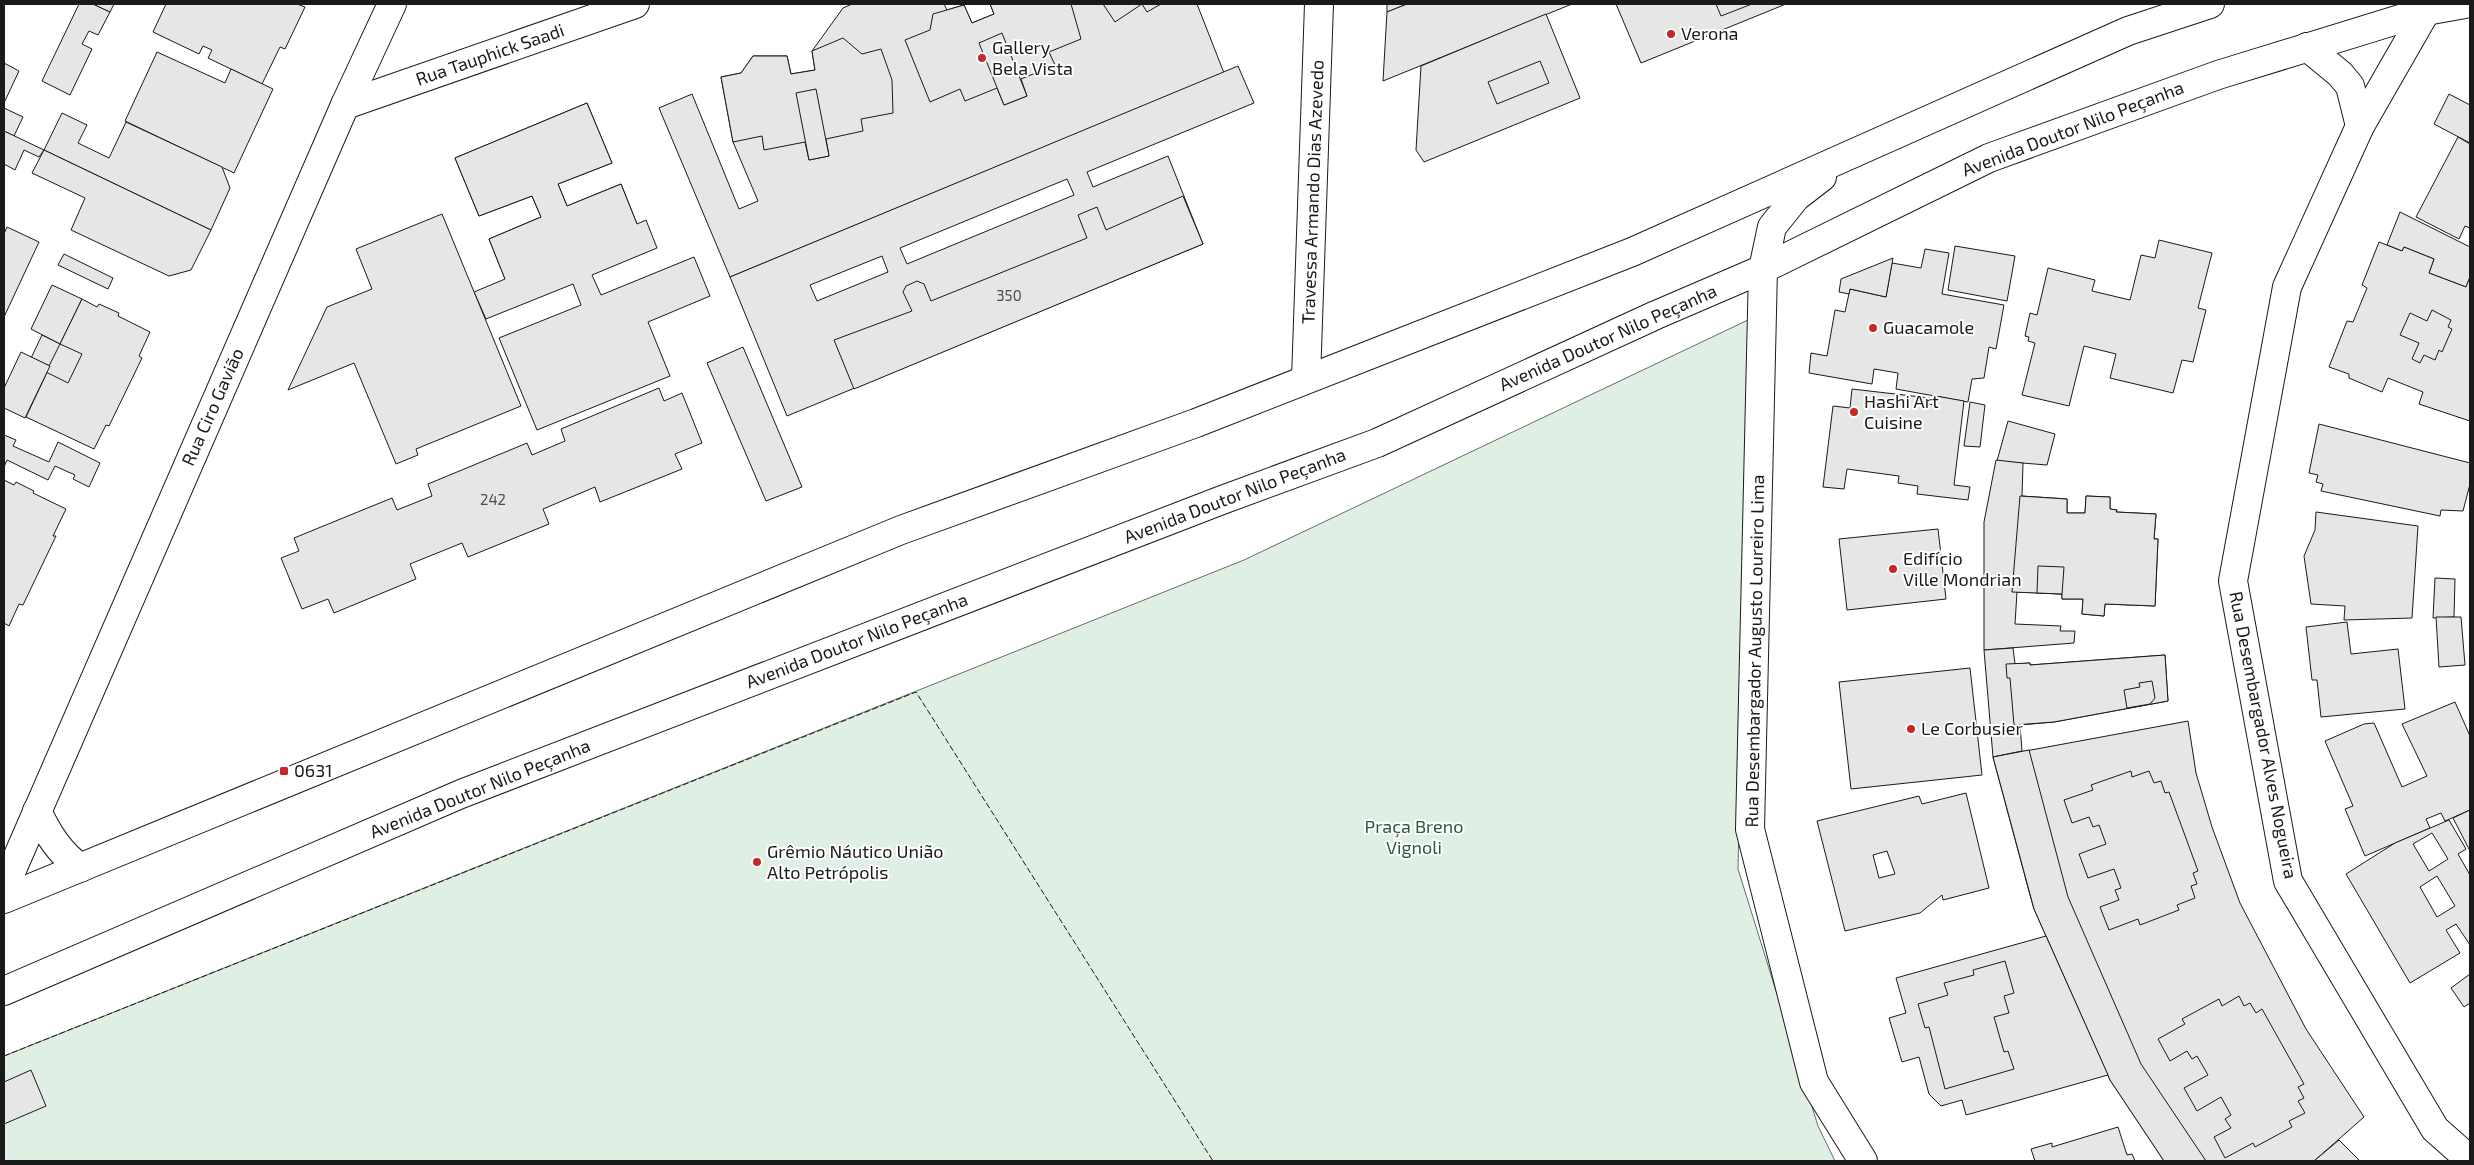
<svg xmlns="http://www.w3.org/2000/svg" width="2474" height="1165" font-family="'Exo 2',sans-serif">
	<rect width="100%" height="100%" fill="#fff"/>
	<polygon fill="#e0efe3" stroke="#6a6a6a" points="1750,319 1738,869 1818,1126 1835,1161 4,1161 4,1056 1244,560"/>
	<g fill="#e6e6e6" stroke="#1a1a1a" fill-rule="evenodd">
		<polygon points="79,4 93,4 110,12 98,35 89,31 82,44 92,49 70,95 42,81"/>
		<polygon points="93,4 114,4 110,12"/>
		<polygon points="166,4 297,4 305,7 285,49 280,47 262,84 208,58 212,50 203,46 199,54 153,32"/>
		<polygon points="852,4 944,4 947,10 964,5 972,23 994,14 990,4 1197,4 1224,73 730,277 659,108 692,94 739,209 758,201 733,142 721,77 741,73 753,56 787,56 791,74 815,70 812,51 843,8"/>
		<polygon points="990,4 1071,4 1081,39 1049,52 1055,65 1021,79 1027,96 1004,105 997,88 965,101 960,89 930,102 905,40 930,30 933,14 964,5 972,23 994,14"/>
		<polygon points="1103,4 1142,4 1115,22"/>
		<polygon points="1142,4 1161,4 1147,12"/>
		<polygon points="1387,4 1407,4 1387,12"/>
		<polygon points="1407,4 1572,4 1383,81 1387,12"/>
		<polygon points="1616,4 1786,4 1641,63"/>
		<polygon points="1716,4 1752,4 1721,16"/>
		<polygon points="1546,14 1580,98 1424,162 1416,150 1421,66"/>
		<polygon points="1002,33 1027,96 1004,105 979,43"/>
		<polygon points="843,38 862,54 881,49 892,80 893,113 861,119 863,131 826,139 829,156 809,160 805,142 764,150 762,136 733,142 721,77 741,73 753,56 787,56 791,74 815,70 812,51"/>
		<polygon points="157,52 225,83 231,69 273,89 234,173 125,121"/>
		<polygon points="1540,61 1549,83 1497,104 1488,82"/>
		<polygon points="4,63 19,71 4,103"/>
		<path d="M1238 66 1254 103 1087 172 1093 187 1168 156 1203 244 787 416 730 277ZM1067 179 1074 195 907 264 900 248ZM882 256 888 272 817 301 810 285Z"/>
		<polygon points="816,89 829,156 809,160 796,93"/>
		<polygon points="2449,94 2470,105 2470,143 2434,124"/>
		<polygon points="587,103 612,163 558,184 567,206 621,184 637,224 619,231 628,251 532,290 524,271 505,279 489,239 541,217 532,196 479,216 455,158"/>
		<polygon points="587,103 612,163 558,184 567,206 621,184 637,224 646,220 657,248 592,275 601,295 694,257 710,296 648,322 670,376 537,430 499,338 581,305 573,284 486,319 474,292 505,279 489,239 541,217 532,196 479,216 455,158"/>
		<polygon points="4,108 23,117 14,136 4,131"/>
		<polygon points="62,113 87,125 78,143 109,158 126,122 222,167 230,188 211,230 44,150"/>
		<polygon points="4,131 44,150 39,157 24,150 15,170 4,164"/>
		<polygon points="2458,137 2470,144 2470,228 2465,226 2459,239 2416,217"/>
		<polygon points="44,150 211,230 191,270 169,276 71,230 85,198 32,173"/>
		<polygon points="1183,196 1203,244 854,389 834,340 912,311 903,292 906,286 917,281 924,284 931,301 1087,238 1078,215 1097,207 1106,230"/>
		<polygon points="2400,212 2470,247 2470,277 2466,287 2429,273 2434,259 2404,247 2402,251 2387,245"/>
		<polygon points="442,214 521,406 416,449 418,455 396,464 354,363 288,390 327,307 372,289 356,249"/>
		<polygon points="7,227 39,242 4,317 4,234"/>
		<polygon points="2159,240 2212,253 2198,308 2206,310 2193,362 2182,360 2173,393 2110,378 2116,354 2084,346 2069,406 2022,395 2035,343 2028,341 2029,337 2025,336 2030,313 2037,315 2048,268 2095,280 2092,291 2130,300 2141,255 2155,258"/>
		<polygon points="2379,242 2402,251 2404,247 2434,259 2429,273 2466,287 2470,277 2470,421 2419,404 2423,392 2388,378 2382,392 2349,378 2349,374 2329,367 2347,321 2353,322 2367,288 2362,285"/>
		<polygon points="1955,246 2015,256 2007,301 1948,290"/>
		<polygon points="1925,249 1949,253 1942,294 2004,305 1996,349 1989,347 1984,378 1972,379 1968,402 1896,389 1898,373 1874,369 1872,384 1809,373 1811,353 1827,356 1835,310 1845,312 1850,289 1886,297 1892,263 1921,268"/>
		<polygon points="64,254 113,278 108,289 58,265"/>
		<polygon points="1893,258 1886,297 1850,289 1849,294 1839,292 1841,279"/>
		<polygon points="52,285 82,299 60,344 31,329"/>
		<polygon points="82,299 97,307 99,304 119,313 118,316 150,332 139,356 142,358 109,426 106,425 94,449 26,417 50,366 31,358 42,335 60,344"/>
		<polygon points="2432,310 2451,320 2448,327 2452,329 2442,352 2439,350 2435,360 2424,355 2420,363 2412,359 2419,343 2400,335 2410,313 2427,321"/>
		<polygon points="60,344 82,354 68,383 46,372"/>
		<polygon points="743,347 802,487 766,501 707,363"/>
		<polygon points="21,352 50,366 25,418 4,408 4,388"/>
		<polygon points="659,388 664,401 682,393 702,443 675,454 682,469 600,502 595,487 543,509 549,524 468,557 462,543 410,564 416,579 334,613 328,599 302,609 281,558 299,551 294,538 392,498 397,510 432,496 428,484 527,443 532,455 565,441 561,429"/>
		<polygon points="1852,389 1930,398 1928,404 1935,405 1936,396 1964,401 1954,485 1970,487 1968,500 1917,494 1918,486 1898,483 1899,476 1847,469 1844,489 1823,487 1833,406 1850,408"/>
		<polygon points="1970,402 1985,405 1980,447 1964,446"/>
		<polygon points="2008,421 2055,434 2047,465 1997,461"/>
		<polygon points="2319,424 2470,463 2470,484 2463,511 2441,510 2440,516 2321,491 2323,484 2316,482 2318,475 2309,473"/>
		<polygon points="4,435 16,440 13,446 49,462 58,442 100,463 89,487 73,479 75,475 55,466 48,480 7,460 4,467"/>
		<polygon points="1996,460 2023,463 2022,496 2067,499 2067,513 2085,513 2086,496 2110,497 2110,509 2117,510 2116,512 2156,514 2154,539 2158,539 2155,606 2105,604 2104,616 2082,614 2083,599 2062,599 2062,594 2017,592 2015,624 2061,626 2060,631 2075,631 2074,643 1984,650 1984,522"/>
		<polygon points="4,480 14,485 16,482 34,491 33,493 66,509 53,536 56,536 23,605 19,604 9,626 4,623"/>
		<polygon points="2020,496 2067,499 2067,513 2085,513 2086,496 2110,497 2110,509 2117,510 2116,512 2156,514 2154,539 2158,539 2155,606 2105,604 2104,616 2082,614 2083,599 2062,599 2062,594 2012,592"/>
		<polygon points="2316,512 2418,526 2412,618 2344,620 2345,606 2311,604 2304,556 2315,530"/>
		<polygon points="1938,529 1946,599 1847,610 1839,539"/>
		<polygon points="2038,566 2064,567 2062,594 2037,593"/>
		<polygon points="2435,578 2455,579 2454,617 2433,618"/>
		<polygon points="2436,617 2461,617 2465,665 2439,667"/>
		<polygon points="2347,622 2351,654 2398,649 2405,709 2321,717 2317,680 2312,680 2306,627"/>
		<polygon points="2013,648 2015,664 2030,663 2030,665 2165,655 2168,701 2054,722 2020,725 2022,751 1993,757 1984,650"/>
		<polygon points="2165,655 2168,701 2054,722 2014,725 2010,678 2007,678 2006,664 2030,663 2030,665"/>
		<polygon points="1970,668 1982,775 1851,789 1839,682"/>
		<polygon points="2152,681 2155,698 2150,704 2127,708 2124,690 2140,687 2139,683"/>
		<polygon points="2455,702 2470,736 2470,810 2445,821 2441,813 2426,819 2430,828 2365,856 2345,809 2353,806 2325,741 2364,724 2374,723 2402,787 2427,776 2402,724"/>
		<polygon points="2188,721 2196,773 2212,827 2240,903 2306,1029 2364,1117 2314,1161 2164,1161 2110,1080 2034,909 2030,895 1993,757"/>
		<polygon points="2029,750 2068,897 2141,1064 2206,1161 2164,1161 2110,1080 2034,909 1993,757"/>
		<polygon points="2131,771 2132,777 2149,771 2154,783 2161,781 2165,793 2169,792 2198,871 2193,873 2197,884 2191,886 2195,898 2177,905 2179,910 2140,925 2138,919 2109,930 2100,907 2119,900 2115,890 2121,888 2114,869 2088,878 2079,854 2106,844 2099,825 2093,827 2089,817 2072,823 2064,800 2093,790 2091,785"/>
		<path d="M1966 793 1989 888 1943 900 1942 895 1920 913 1845 931 1817 821 1919 796 1922 804ZM1887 851 1895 874 1879 878 1873 855Z"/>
		<polygon points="2470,810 2470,851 2453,818"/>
		<path d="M2449 820 2466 849 2458 854 2470 875V945L2456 924 2446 930 2460 953 2410 983 2346 874 2395 843ZM2432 833 2448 859 2429 871 2413 844ZM2437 876 2455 906 2437 917 2420 887Z"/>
		<polygon points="2046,936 2108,1075 1966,1115 1962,1100 1941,1106 1929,1094 1919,1057 1902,1062 1889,1018 1906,1013 1896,978"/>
		<polygon points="2005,961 2014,993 2004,996 2009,1013 1994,1017 2004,1052 2008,1051 2014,1069 1945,1089 1929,1027 1925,1028 1918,1004 1948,995 1944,983 1974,975 1973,970"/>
		<polygon points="2470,974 2470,1003 2464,1007 2451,988"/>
		<polygon points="2239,996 2244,1006 2250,1003 2256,1013 2262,1009 2304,1084 2298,1087 2304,1098 2298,1101 2305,1113 2289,1121 2292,1127 2255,1147 2253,1143 2225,1158 2214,1137 2231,1128 2225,1119 2231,1115 2221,1097 2197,1111 2184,1088 2208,1075 2197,1056 2192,1059 2187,1051 2170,1061 2158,1039 2185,1024 2182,1019 2219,999 2222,1006"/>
		<polygon points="31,1070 46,1106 4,1124 4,1082"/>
		<polygon points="2118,1127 2127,1155 2132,1154 2135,1161 2035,1161 2031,1149 2052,1143 2052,1147"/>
		<polygon points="2339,1140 2360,1161 2314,1161"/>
	</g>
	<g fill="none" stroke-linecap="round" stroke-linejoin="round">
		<g stroke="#1a1a1a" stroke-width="30">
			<g id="street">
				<polyline points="2426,11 2360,126 2287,287 2233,581 2288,881 2435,1129 2470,1160"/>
				<polyline points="2307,47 2340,74 2350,86 2360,126"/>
				<polyline points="345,105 635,4"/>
				<polyline points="1306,379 1319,4"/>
				<path d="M37 811C48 834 59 852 80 868"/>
				<polyline points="4,888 345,105 392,4"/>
			</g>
		</g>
		<g stroke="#1a1a1a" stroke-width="30">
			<g id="secondary">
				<polyline points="1822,177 1796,197 1772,227 1763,269 1750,829 1814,1082 1863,1161"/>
				<polyline points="4,899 901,530 1196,423 1632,252 2128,31 2210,4"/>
				<polyline points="4,991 461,794 1222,500 1377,443 1656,315 1763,269 1989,158 2218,75 2426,11 2465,4"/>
			</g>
		</g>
		<use href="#street" stroke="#fff" stroke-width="28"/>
		<use href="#secondary" stroke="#fff" stroke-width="28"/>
		<polyline stroke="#1a1a1a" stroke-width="1" stroke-dasharray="6 2.5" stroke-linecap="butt" points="4,1056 916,692 1213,1161"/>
	</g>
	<g fill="#c62828" stroke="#fff" stroke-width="2">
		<circle cx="1671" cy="34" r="5"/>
		<circle cx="982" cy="58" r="5"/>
		<circle cx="1873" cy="328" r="5"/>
		<circle cx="1854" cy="412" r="5"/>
		<circle cx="1893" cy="569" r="5"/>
		<circle cx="1911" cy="729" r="5"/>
		<rect x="279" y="766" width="10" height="10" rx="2.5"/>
		<circle cx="757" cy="862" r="5"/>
	</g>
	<g text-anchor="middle" stroke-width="4" stroke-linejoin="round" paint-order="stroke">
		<g font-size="15" fill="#4d4d4d">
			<text x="1009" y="301">350</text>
			<text x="493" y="505">242</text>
		</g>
		<g font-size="18" fill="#1a1a1a" stroke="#fff" text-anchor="start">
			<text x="1681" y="40">Verona</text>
			<text x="992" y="54">Gallery<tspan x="992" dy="21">Bela Vista</tspan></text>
			<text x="1883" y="334">Guacamole</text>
			<text x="1864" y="408">Hashi Art<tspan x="1864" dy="21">Cuisine</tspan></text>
			<text x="1903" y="565">Edifício<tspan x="1903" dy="21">Ville Mondrian</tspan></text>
			<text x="1921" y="735">Le Corbusier</text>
			<text x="294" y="777">0631</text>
			<text x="767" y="858">Grêmio Náutico União<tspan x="767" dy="21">Alto Petrópolis</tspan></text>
		</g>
		<g font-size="18" fill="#1a1a1a" stroke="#fff">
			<text transform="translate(490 55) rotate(-19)" y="6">Rua Tauphick Saadi</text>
			<text transform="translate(2073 129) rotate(-21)" y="6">Avenida Doutor Nilo Peçanha</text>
			<text transform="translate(1313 192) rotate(-88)" y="6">Travessa Armando Dias Azevedo</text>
			<text transform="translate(1608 338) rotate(-24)" y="6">Avenida Doutor Nilo Peçanha</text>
			<text transform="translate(213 407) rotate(-66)" y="6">Rua Ciro Gavião</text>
			<text transform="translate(1235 496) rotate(-21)" y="6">Avenida Doutor Nilo Peçanha</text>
			<text transform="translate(857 641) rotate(-21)" y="6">Avenida Doutor Nilo Peçanha</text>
			<text transform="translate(1755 651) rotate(-89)" y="6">Rua Desembargador Augusto Loureiro Lima</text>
			<text transform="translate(2263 735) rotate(79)" y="6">Rua Desembargador Alves Nogueira</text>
			<text transform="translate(480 789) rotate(-22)" y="6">Avenida Doutor Nilo Peçanha</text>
		</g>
		<g font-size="18" fill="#2b5a34" stroke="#fff">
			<text x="1414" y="833">Praça Breno<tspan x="1414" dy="21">Vignoli</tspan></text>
		</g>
	</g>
	<rect width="2474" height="1165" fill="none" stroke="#1a1a1a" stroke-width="10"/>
</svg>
